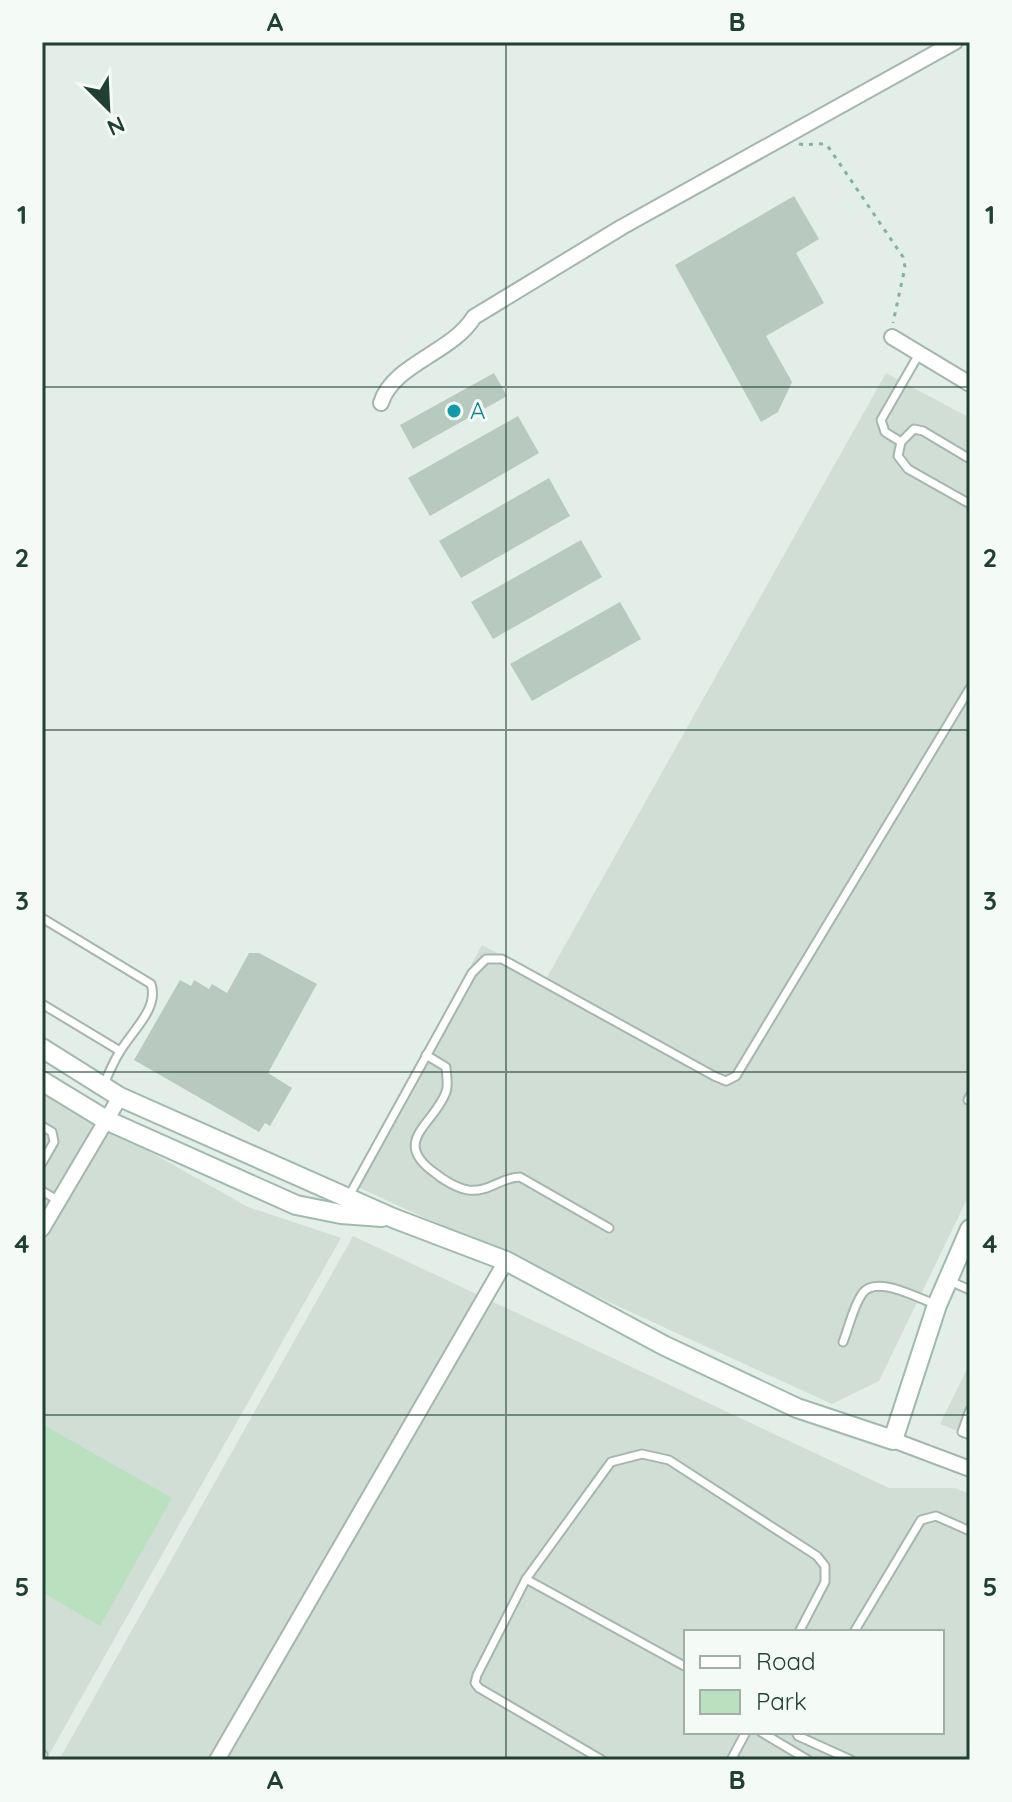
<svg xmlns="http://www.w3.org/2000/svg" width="1012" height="1802" font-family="Quicksand,sans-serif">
	<rect width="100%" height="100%" fill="#e3eee8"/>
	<g fill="#d1ded6" fill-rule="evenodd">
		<polygon points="886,373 970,418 970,1193 879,1381 832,1404 353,1185 482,945 546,979"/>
		<polygon points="42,1091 248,1207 341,1238 46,1760 42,1760"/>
		<path d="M353 1236 889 1488H955L970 1494V1760H59ZM686 1632H942V1732H686Z"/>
		<polygon points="970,1363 970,1436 940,1424"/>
	</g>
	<polygon fill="#bae0c0" points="42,1424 172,1498 100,1626 42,1592"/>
	<g fill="#b8c9c0">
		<polygon points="794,196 819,239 796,253 824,303 766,336 792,382 778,412 761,422 675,265"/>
		<polygon points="494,373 507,396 413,449 400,425"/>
		<polygon points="518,416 539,453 430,516 408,478"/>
		<polygon points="549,478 570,516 461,578 439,541"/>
		<polygon points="581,540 602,577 493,639 471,602"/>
		<polygon points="620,602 641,639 532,701 510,664"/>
		<polygon points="249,953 259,953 317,984 268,1073 292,1088 270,1126 265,1123 259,1132 134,1060 180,980 191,986 194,980 209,989 212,984 227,993"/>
	</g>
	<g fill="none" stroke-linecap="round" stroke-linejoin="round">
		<g stroke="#a5b6ae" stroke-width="11">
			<g id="lane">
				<polyline points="901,442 885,432 881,420 919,354"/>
				<polyline points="970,459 923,431 914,429 901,442 898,456 908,469 970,504"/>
				<path d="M42 918 151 984C159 1008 133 1030 121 1050 114 1060 109 1073 104 1084"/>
				<polyline points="42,1004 120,1051"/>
				<path d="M426 1055 446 1067C446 1074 449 1085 446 1092 434 1125 390 1141 435 1173 443 1180 457 1188 468 1190 489 1193 501 1177 520 1177L609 1228"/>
				<polyline points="968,1100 970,1096"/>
				<polyline points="42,1126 52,1132 54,1142 42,1163"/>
				<polyline points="42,1191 59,1201"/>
				<polyline points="349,1196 472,973 486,959 502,959 714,1076 726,1081 736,1076 970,688"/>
				<polyline points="950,1281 970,1290"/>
				<path d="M843 1342C849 1327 853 1307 862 1294 875 1274 917 1298 935 1304"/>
				<polyline points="970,1410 962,1432 970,1435"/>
				<polyline points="526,1579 686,1667"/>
				<polyline points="854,1632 921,1520 936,1516 970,1531"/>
				<polyline points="761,1732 808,1760"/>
				<polyline points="796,1732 798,1736 851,1760"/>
				<polyline points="42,1754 43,1755"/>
				<polyline points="602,1760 479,1688 475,1683 477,1675 526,1579 611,1462 642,1454 669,1460 817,1556 825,1566 825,1582 799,1632"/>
				<polyline points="731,1760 746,1732"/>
			</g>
		</g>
		<g stroke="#a5b6ae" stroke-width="18">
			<g id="street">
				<polyline points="892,337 970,384"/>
				<path d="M381 403C393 364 452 353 474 317L622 227 955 42"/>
				<polyline points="42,1229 120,1097"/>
				<polyline points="893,1440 970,1469"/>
				<polyline points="217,1760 506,1261"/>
			</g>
		</g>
		<g stroke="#a0baae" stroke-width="22">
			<g id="secondary">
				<polyline points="42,1048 120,1097 393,1218 506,1261 665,1346 797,1408 893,1440 937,1305 970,1229"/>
				<polyline points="42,1081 106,1120 296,1205 341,1214 382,1217"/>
			</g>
		</g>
		<path stroke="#81b39e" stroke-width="3" stroke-dasharray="4 6" stroke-linecap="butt" d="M799 144C809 146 817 142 827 145L903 257 905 267 893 323"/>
		<use href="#lane" stroke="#fff" stroke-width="7"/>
		<use href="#street" stroke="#fff" stroke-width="14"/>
		<use href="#secondary" stroke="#fff" stroke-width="18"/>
	</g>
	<path fill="none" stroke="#214034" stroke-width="2" stroke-opacity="0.55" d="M506 42V1760M42 387H970M42 730H970M42 1072H970M42 1415H970"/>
	<circle fill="#0f9aa8" stroke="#f4faf6" stroke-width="3" cx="454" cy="411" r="8"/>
	<g text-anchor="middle" stroke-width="6" stroke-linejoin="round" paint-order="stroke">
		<g font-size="24" fill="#0d838f" stroke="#f4faf6" text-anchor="start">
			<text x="470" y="419">A</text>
		</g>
	</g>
	<rect width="1012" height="1802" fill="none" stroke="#f4faf6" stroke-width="88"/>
	<rect x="684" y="1630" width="260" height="104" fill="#f4faf6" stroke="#a0b0a8" stroke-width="2"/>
	<rect x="700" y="1656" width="40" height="12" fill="#ffffff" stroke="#a0b0a8" stroke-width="2"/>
	<text x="756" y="1670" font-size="24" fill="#214034">Road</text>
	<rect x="700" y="1690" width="40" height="24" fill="#bae0c0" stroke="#a0b0a8" stroke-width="2"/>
	<text x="756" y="1710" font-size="24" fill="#214034">Park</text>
	<g transform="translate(108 108) rotate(156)" stroke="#f4faf6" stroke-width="6" paint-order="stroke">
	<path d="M0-6L14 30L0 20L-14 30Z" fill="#214034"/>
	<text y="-12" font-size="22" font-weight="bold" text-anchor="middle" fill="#214034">N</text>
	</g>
	<rect x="44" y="44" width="924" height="1714" fill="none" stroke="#214034" stroke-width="3"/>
	<g font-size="26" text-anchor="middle" font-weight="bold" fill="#214034">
		<text x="275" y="31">A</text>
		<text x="737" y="31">B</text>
		<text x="22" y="224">1</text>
		<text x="990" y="224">1</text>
		<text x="22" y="567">2</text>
		<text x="990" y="567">2</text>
		<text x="22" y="910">3</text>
		<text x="990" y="910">3</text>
		<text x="22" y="1253">4</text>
		<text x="990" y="1253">4</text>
		<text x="22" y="1596">5</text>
		<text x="990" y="1596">5</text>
		<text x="275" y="1789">A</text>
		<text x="737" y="1789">B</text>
	</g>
</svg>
